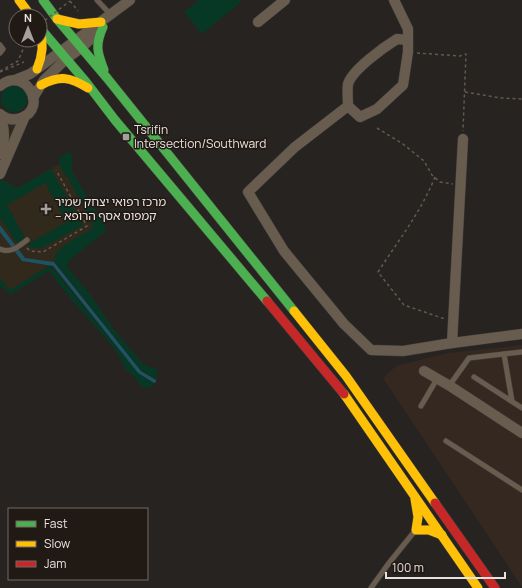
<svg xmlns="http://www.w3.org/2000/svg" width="522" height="588" font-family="Manrope,'Noto Sans Hebrew',sans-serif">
	<rect width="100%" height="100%" fill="#272320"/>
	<polygon fill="#352821" points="522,345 522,587 383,378 396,366 448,353"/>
	<polygon fill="#31291b" points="0,116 23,127 1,179 17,188 61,163 105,229 10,291 0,278"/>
	<g fill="#073825">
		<polygon points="199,0 240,0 241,2 202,34 184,12"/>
		<circle cx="14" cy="99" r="13"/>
		<path d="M70 151 72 155V171L107 230 71 259 68 263 67 267 89 293 113 328 143 364 158 370 156 379 141 370 55 262 54 256C64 243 78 237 92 229L93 226 90 218 68 178C63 172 59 166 58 159Z"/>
		<polygon points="51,169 83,225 42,248 31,248 28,244 67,222 45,183 7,205 25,238 17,243 0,218 0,181 1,179 17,188"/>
		<polygon points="49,266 52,267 138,373 154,384 148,388 143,387 139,384 136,378 125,369 122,361 118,354 103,335 69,297 49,271 11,294 0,286 0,278 10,290"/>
	</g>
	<polygon fill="#1d5362" points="0,225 25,258 54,262 141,371 156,380 156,382 154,383 138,373 53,266 22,261 0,232"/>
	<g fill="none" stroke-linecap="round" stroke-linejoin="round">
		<g stroke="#413e3c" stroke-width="6">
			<g id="lane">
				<polyline points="97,0 111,15"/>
				<polyline points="0,45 3,49 0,53"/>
				<path d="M0 249C11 254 19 246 27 240"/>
				<polyline points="504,354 512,401"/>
				<polyline points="474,377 522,408"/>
				<polyline points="449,386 469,358 522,352"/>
				<polyline points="421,406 437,379"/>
				<polyline points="446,441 522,490"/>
				<polyline points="371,588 389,563 414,532"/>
			</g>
		</g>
		<g stroke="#413e3c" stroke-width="11">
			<g id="street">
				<polyline points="394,0 408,29 408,52 403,85 377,109 360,117 348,106 295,147 248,192 284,251 344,324 371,350 403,351 452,343"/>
				<polyline points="258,22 285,0"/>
				<polyline points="15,80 30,74 37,69 130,0"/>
				<path d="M0 86C25 65 49 108 21 118 13 121 6 119 0 114"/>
				<polyline points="33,98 44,80 66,59 81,48 98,32"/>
				<path d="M348 106C348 99 347 91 348 84 352 70 384 47 397 39L407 40"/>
				<polyline points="463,139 452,343 522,334"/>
				<path d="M0 154C6 141 5 129 0 115"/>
				<polyline points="0,174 25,116"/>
				<polyline points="424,371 450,386 522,433"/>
			</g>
		</g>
		<g stroke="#413e3c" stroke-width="10">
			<g id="fast">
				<polyline points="43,0 57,19 107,78 294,311"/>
				<path d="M103 27C95 45 97 52 104 70"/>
				<polyline points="40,28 86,82 115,120 267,301"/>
			</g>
		</g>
		<g stroke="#413e3c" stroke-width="10">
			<g id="slow">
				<polyline points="19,0 31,16"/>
				<polyline points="57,19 79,24 101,22"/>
				<path d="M37 69C43 55 44 43 40 29"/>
				<path d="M41 85C60 75 70 77 88 88"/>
				<polyline points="294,311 346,376 435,503"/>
				<polyline points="344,394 478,588"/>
				<polyline points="415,499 418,517 416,530 429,530 442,535"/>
			</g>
		</g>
		<g stroke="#413e3c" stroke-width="10">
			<g id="jam">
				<polyline points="267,301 344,394"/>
				<polyline points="435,503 495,588"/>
			</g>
		</g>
		<g stroke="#625a51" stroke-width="1.5" stroke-dasharray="3 3" stroke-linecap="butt">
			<polyline points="70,1 78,11"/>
			<polyline points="417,53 460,56 466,54 463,131"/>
			<polyline points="0,71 18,61 27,40"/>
			<polyline points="0,72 24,62"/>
			<polyline points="465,92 501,98 522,99"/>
			<polyline points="377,128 403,144 424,161 432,175 440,182 453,184"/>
			<path d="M435 177C421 212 398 241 378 272L404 305 445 319"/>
			<polyline points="27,248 30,251 43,252 87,226 56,170"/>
		</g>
		<use href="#lane" stroke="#685c4f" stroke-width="5"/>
		<use href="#street" stroke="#685c4f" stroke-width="10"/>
		<use href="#fast" stroke="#4caf50" stroke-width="9"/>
		<use href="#slow" stroke="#ffc107" stroke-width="9"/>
		<use href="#jam" stroke="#c62828" stroke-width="9"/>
		<polyline stroke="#625a51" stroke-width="1.5" stroke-dasharray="3 3" stroke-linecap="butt" points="40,24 70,1"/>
	</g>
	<g fill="#a5a09d" stroke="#211914" stroke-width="1.5">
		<rect x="122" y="133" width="8" height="8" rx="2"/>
		<path d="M44 203h4v4h4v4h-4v4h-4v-4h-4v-4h4z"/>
	</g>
	<g text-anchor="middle" stroke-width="3" stroke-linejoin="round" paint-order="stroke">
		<g font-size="12" fill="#e9e3e0" stroke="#211914" text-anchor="start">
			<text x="134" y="134">Tsrifin<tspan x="134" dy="14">Intersection/Southward</tspan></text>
			<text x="55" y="206">מרכז רפואי יצחק שמיר<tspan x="55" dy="14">– קמפוס אסף הרופא</tspan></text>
		</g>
	</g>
	<rect x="8" y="508" width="140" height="72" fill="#211914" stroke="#716a66"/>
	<rect x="16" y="521" width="20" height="6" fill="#4caf50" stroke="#716a66"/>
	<text x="44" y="528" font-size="12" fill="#e9e3e0">Fast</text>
	<rect x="16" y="541" width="20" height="6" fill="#ffc107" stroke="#716a66"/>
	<text x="44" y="548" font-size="12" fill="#e9e3e0">Slow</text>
	<rect x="16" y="561" width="20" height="6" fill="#c62828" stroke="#716a66"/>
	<text x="44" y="568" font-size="12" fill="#e9e3e0">Jam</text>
	<g transform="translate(28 28)"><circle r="19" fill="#211914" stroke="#716a66"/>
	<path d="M0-3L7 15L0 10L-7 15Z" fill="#a5a09d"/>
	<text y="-6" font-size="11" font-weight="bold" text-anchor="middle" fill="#e9e3e0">N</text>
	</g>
	<path d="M386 572v6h119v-6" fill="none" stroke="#e9e3e0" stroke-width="2"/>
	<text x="392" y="572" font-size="12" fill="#e9e3e0" stroke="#211914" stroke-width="3" paint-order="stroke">100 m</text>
</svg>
